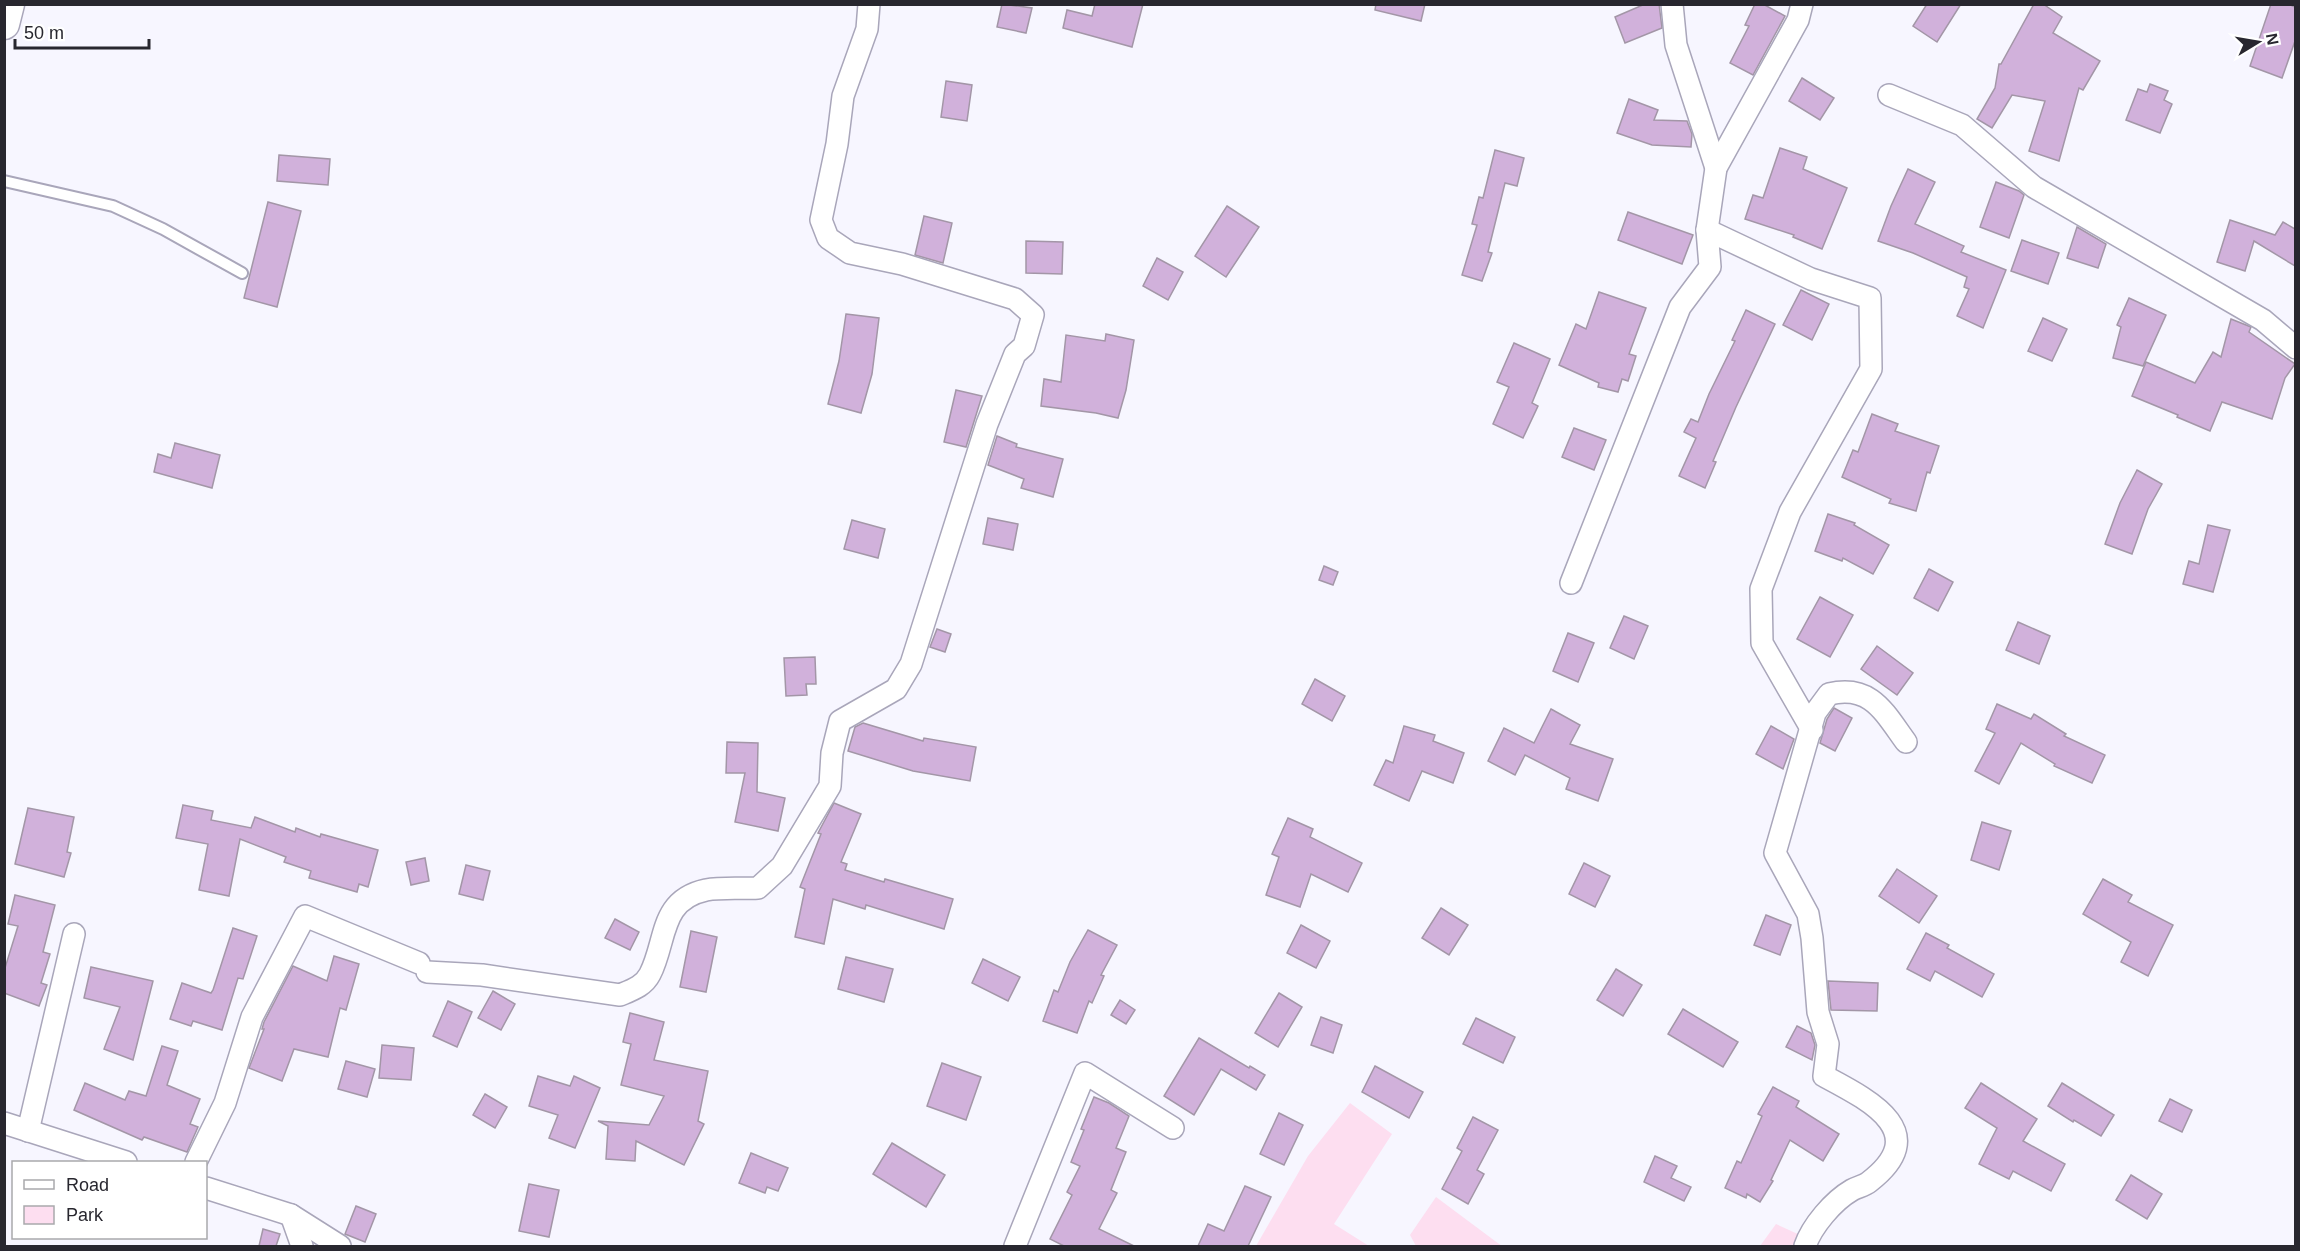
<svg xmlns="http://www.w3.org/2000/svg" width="2300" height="1251" font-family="Helvetica,sans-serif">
	<rect width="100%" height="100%" fill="#f7f6ff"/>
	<g fill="#fddef0">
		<polygon points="1350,1103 1392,1134 1334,1224 1369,1246 1256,1246 1308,1156"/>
		<polygon points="1436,1197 1495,1241 1502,1246 1416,1246 1410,1235"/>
		<polygon points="1776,1224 1800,1235 1799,1246 1760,1246"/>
	</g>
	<g fill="#d1b1db" stroke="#a396a7" stroke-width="1.5">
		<polygon points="1002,4 1032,8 1026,33 997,27"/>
		<polygon points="1095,4 1143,4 1132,47 1063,28 1067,10 1092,16"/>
		<polygon points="1376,4 1425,4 1421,21 1375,10"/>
		<polygon points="1645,4 1659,4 1662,28 1625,43 1615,17"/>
		<polygon points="1755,4 1763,4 1785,16 1753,75 1730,63 1749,26 1745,25"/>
		<polygon points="1927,4 1961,4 1937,42 1913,26"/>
		<polygon points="2034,4 2043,4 2062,17 2053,33 2100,61 2083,90 2079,88 2059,161 2029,151 2045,101 2012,95 1992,128 1977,119 1995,88 1999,64 2001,64"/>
		<polygon points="2271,4 2288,4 2295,7 2295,41 2282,78 2250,66"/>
		<polygon points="1802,78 1834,98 1820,120 1789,101"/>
		<polygon points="946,81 972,85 967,121 941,117"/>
		<polygon points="2150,84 2168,91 2164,100 2172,104 2160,133 2126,120 2138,89 2147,92"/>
		<polygon points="1629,99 1658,110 1654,120 1687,121 1692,134 1691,147 1652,145 1617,133"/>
		<polygon points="1780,148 1807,157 1803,169 1847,188 1822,249 1793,237 1794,235 1745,219 1753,195 1763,198"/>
		<polygon points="1495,150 1524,158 1517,186 1505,183 1488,252 1492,253 1482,281 1462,275 1477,225 1472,224 1479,197 1483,198"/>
		<polygon points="279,155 330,159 328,185 277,181"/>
		<polygon points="1908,169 1935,182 1915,224 1964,246 1961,252 2006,270 1983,328 1957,316 1969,289 1964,287 1967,277 1913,253 1878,241 1891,206"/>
		<polygon points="1996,182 2019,191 2024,195 2009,238 1980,227"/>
		<polygon points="268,202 301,211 277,307 244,298"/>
		<polygon points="1227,206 1259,227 1226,277 1195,256"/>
		<polygon points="1628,212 1693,235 1682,264 1618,240"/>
		<polygon points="924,216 952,223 943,263 915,255"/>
		<polygon points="2230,220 2275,235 2283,222 2295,229 2295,266 2254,241 2245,271 2217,262"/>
		<polygon points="2077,227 2106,244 2098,268 2067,258"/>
		<polygon points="2022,240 2059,253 2048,284 2011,271"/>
		<polygon points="1026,241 1063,242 1062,274 1026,273"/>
		<polygon points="1157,258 1183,272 1168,300 1143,286"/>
		<polygon points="1801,290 1829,304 1812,340 1783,325"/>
		<polygon points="1599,292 1646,308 1629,354 1636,356 1628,381 1622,379 1618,392 1598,387 1599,383 1559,365 1576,324 1586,329"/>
		<polygon points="2129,298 2166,315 2143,366 2113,358 2121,327 2117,325"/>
		<polygon points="1746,310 1775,324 1736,407 1713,461 1716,462 1705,488 1679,476 1696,438 1684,432 1691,419 1698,422 1709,394 1735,341 1732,340"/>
		<polygon points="846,314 879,318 872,374 861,413 828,404 839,361"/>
		<polygon points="2043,318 2067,329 2052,361 2028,351"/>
		<polygon points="2231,319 2251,327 2249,332 2295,364 2285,378 2272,419 2222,402 2210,431 2177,417 2178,415 2132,396 2146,362 2195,383 2213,352 2221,357"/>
		<polygon points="1106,334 1134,340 1126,390 1118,418 1096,413 1041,406 1044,379 1061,382 1066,335 1105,341"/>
		<polygon points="1514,343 1550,359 1532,403 1538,406 1523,438 1493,424 1509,387 1497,382"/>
		<polygon points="956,390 982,396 966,447 944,442"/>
		<polygon points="1872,414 1898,424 1895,431 1939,446 1930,473 1927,472 1916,511 1889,503 1891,499 1842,477 1853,450 1858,452"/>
		<polygon points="1574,428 1606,440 1594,470 1562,457"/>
		<polygon points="997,436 1017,444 1016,447 1063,459 1053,497 1021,488 1024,479 988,465"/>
		<polygon points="175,443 220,455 212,488 154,472 158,454 171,458"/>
		<polygon points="2137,470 2162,484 2148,509 2132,554 2105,544 2120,503"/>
		<polygon points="1828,514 1855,523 1854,525 1889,545 1873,574 1843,558 1842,561 1815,551"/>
		<polygon points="988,518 1018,524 1013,550 983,544"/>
		<polygon points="852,520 885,529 878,558 844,549"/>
		<polygon points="2208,525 2230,530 2213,592 2183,584 2189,561 2199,564"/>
		<polygon points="1324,566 1338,572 1333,585 1319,580"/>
		<polygon points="1929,569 1953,582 1938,611 1914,598"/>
		<polygon points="1820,597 1853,615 1830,657 1797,639"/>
		<polygon points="1624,616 1648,626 1634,659 1610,648"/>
		<polygon points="2018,622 2050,636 2039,664 2006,650"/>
		<polygon points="937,629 951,634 945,652 930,647"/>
		<polygon points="1568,633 1594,643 1578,682 1553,671"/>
		<polygon points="1877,646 1913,673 1897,695 1861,669"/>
		<polygon points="815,657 816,684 806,684 807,695 786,696 784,658"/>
		<polygon points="1315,679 1345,696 1332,721 1302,704"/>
		<polygon points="1997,704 2031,719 2034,714 2066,734 2064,736 2105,755 2092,783 2054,766 2055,764 2021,743 1999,784 1975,771 1995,733 1986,729"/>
		<polygon points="1834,708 1852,718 1835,751 1820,743 1827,719"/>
		<polygon points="1551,709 1580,725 1570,744 1613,759 1598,801 1566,789 1570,778 1525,755 1515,775 1488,761 1504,728 1534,743"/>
		<polygon points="863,723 923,741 924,738 976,747 970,781 913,771 848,751 855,727"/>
		<polygon points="1404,726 1435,735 1433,741 1464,753 1453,783 1422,771 1409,801 1374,785 1386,760 1393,763"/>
		<polygon points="1771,726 1794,739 1783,769 1756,754"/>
		<polygon points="727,742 758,743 757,792 785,798 778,831 735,822 745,773 726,773"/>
		<polygon points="834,803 861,814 841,862 847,864 845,870 884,882 885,879 953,899 944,929 866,905 865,909 833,899 824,944 795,937 805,889 800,887 821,834 818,833"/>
		<polygon points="183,805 213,811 211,820 251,828 255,817 295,832 296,828 320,837 321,834 378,850 368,887 359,884 357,892 309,878 311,871 284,862 286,857 240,839 229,896 199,890 208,844 176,838"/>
		<polygon points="28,808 74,817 67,852 71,853 64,877 15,864"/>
		<polygon points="1288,818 1313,829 1310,837 1362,863 1348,892 1311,874 1300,907 1266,895 1279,857 1272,854"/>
		<polygon points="1982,822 2011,831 1999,870 1971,860"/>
		<polygon points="425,858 429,881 411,885 406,862"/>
		<polygon points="1584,863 1610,876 1595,907 1569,894"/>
		<polygon points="466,865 490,871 483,900 459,894"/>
		<polygon points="1897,869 1937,896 1919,923 1879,896"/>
		<polygon points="2103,879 2132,895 2128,902 2173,925 2148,976 2121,962 2131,942 2083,914"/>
		<polygon points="15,895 55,905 43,952 50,954 41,983 47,985 39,1006 4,993 4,971 18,926 8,924"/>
		<polygon points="1441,908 1468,925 1449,955 1422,938"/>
		<polygon points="1766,915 1791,925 1780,955 1754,945"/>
		<polygon points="615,919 639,932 630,950 605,938"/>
		<polygon points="1301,925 1330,941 1316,968 1287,953"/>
		<polygon points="233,928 257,936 243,979 238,978 222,1030 193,1021 191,1026 170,1019 182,983 211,993 213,990"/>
		<polygon points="1088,930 1117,945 1101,975 1104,976 1092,1003 1089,1001 1077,1033 1043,1021 1054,990 1058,992 1070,962"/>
		<polygon points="691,931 717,937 706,992 680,987"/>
		<polygon points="1926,933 1949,945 1947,948 1994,974 1982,997 1935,971 1930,981 1907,969"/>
		<polygon points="334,956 359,964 346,1010 340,1008 328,1057 294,1049 282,1081 249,1068 264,1029 262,1029 264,1022 293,966 327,981"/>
		<polygon points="846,957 893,969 884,1002 838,989"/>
		<polygon points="983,959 1020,977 1008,1001 972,983"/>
		<polygon points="91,967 153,981 133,1060 104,1049 120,1007 84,998"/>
		<polygon points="1616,969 1642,985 1623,1016 1597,1000"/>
		<polygon points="1828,981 1878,983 1877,1011 1831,1010"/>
		<polygon points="493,991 515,1004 501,1030 478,1018"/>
		<polygon points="1279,993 1302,1007 1278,1047 1255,1033"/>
		<polygon points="1120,1000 1135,1010 1126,1024 1111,1015"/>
		<polygon points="448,1001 472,1012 457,1047 433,1036"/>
		<polygon points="1683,1009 1738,1042 1723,1067 1668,1034"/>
		<polygon points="630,1013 664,1022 654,1060 708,1071 698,1121 704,1124 684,1165 636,1141 635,1161 606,1159 608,1126 598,1121 649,1125 664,1096 621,1085 631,1044 623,1042"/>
		<polygon points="1321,1017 1342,1025 1333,1053 1311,1045"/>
		<polygon points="1476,1018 1515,1037 1503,1063 1463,1044"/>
		<polygon points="1797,1026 1811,1033 1815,1045 1812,1060 1786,1047"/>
		<polygon points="1199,1038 1249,1068 1250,1066 1265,1075 1256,1090 1221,1069 1194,1115 1164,1096"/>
		<polygon points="382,1045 414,1048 411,1080 379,1078"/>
		<polygon points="162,1046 178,1051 167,1085 200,1099 190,1124 198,1127 187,1152 144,1137 142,1140 74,1110 85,1083 125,1100 129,1091 146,1096"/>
		<polygon points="346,1061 375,1069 367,1097 338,1089"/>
		<polygon points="942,1063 981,1077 966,1120 927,1106"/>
		<polygon points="1375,1066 1423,1092 1409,1118 1362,1092"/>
		<polygon points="538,1076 570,1086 574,1076 600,1088 575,1148 549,1138 558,1115 529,1106"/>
		<polygon points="1981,1083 2037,1119 2023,1141 2065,1164 2051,1191 2013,1171 2009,1179 1979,1164 1997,1128 1965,1108"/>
		<polygon points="2062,1083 2114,1115 2101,1136 2074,1120 2073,1122 2048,1106"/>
		<polygon points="1773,1087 1799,1101 1796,1107 1839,1134 1823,1161 1790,1140 1771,1180 1773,1181 1760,1202 1747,1194 1746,1198 1725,1188 1737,1161 1741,1163 1762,1116 1758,1114"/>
		<polygon points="485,1094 507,1107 495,1128 473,1115"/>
		<polygon points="1094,1097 1109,1103 1129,1116 1116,1148 1126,1152 1111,1190 1117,1193 1099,1229 1134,1246 1064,1246 1050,1239 1072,1195 1067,1192 1080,1166 1071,1162 1084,1130 1081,1129"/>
		<polygon points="2170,1099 2192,1110 2182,1132 2159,1121"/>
		<polygon points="1279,1113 1303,1125 1284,1165 1260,1154"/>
		<polygon points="1473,1117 1498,1130 1477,1170 1484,1174 1468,1204 1442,1189 1462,1151 1457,1148"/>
		<polygon points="892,1143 945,1175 926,1207 873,1174"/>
		<polygon points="751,1153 788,1168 778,1191 767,1187 765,1193 739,1183"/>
		<polygon points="1655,1156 1677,1166 1671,1178 1691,1187 1684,1201 1644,1182"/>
		<polygon points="2131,1175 2162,1194 2147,1219 2116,1200"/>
		<polygon points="529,1184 559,1190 549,1237 519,1231"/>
		<polygon points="1245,1186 1271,1197 1248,1246 1198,1246 1208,1224 1224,1231"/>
		<polygon points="356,1206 376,1214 365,1242 345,1234"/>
		<polygon points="263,1229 280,1234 276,1246 259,1246"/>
	</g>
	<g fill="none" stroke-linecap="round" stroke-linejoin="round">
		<g stroke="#a9a6ba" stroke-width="14">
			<polyline id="service" points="4,181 113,206 163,229 242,273"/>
		</g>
		<g stroke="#a9a6ba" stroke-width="24">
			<g id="minor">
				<polyline points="1672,4 1676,45 1716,168"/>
				<polyline points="1889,95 1962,125 2034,187 2263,320 2296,348"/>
				<polyline points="1707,230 1811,279 1870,298 1871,369 1790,512 1761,589 1762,643 1812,730"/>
				<polyline points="1571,583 1680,307 1710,267 1707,230 1716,168 1798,20 1802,4"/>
				<path d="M427 972 482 975 620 995C632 990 644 986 650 974 667 941 659 900 706 890 722 887 741 889 758 888L782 866 830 786 832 753 840 721 896 689 911 664 987 424 1015 354 1024 346 1033 315 1015 299 902 264 850 253 828 238 821 220 837 144 843 96 867 29 869 4"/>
				<polyline points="4,1123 126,1162"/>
				<polyline points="28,1131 74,934"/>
				<polyline points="196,1162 225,1103 252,1017 305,916 419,963"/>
				<polyline points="206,1188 291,1215 340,1246"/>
				<polyline points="291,1215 302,1246"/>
				<polyline points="1015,1246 1085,1073 1173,1128"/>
				<path d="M1805 1246C1812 1226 1833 1201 1852 1190 1857 1187 1864 1186 1869 1182 1934 1132 1869 1100 1824 1076L1828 1044 1818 1012 1812 938 1808 914 1775 853 1815 713 1829 694C1871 684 1884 712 1906 742"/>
			</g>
		</g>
		<g stroke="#a9a6ba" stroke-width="33">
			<polyline id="secondary" points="4,24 9,4"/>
		</g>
		<use href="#service" stroke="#fff" stroke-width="10"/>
		<use href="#minor" stroke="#fff" stroke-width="21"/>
		<use href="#secondary" stroke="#fff" stroke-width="30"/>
	</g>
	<rect width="2300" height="1251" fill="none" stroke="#28272f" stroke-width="12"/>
	<rect x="12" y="1161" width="195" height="78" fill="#ffffff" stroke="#a9a9ac" stroke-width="1.5"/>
	<rect x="24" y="1180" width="30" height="9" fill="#ffffff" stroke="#a9a9ac" stroke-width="1.5"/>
	<text x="66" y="1191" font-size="18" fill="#28272f">Road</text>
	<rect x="24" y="1206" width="30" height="18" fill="#fddef0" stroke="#a9a9ac" stroke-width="1.5"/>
	<text x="66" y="1221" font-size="18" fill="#28272f">Park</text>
	<g transform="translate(2258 42) rotate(79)" stroke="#ffffff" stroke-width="4.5" paint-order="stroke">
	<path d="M0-4.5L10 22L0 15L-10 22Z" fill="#28272f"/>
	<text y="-9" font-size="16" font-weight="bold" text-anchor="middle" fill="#28272f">N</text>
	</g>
	<path d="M15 39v9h134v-9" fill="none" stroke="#28272f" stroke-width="3"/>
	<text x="24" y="39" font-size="18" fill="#28272f" stroke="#ffffff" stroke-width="4.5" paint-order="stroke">50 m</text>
</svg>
